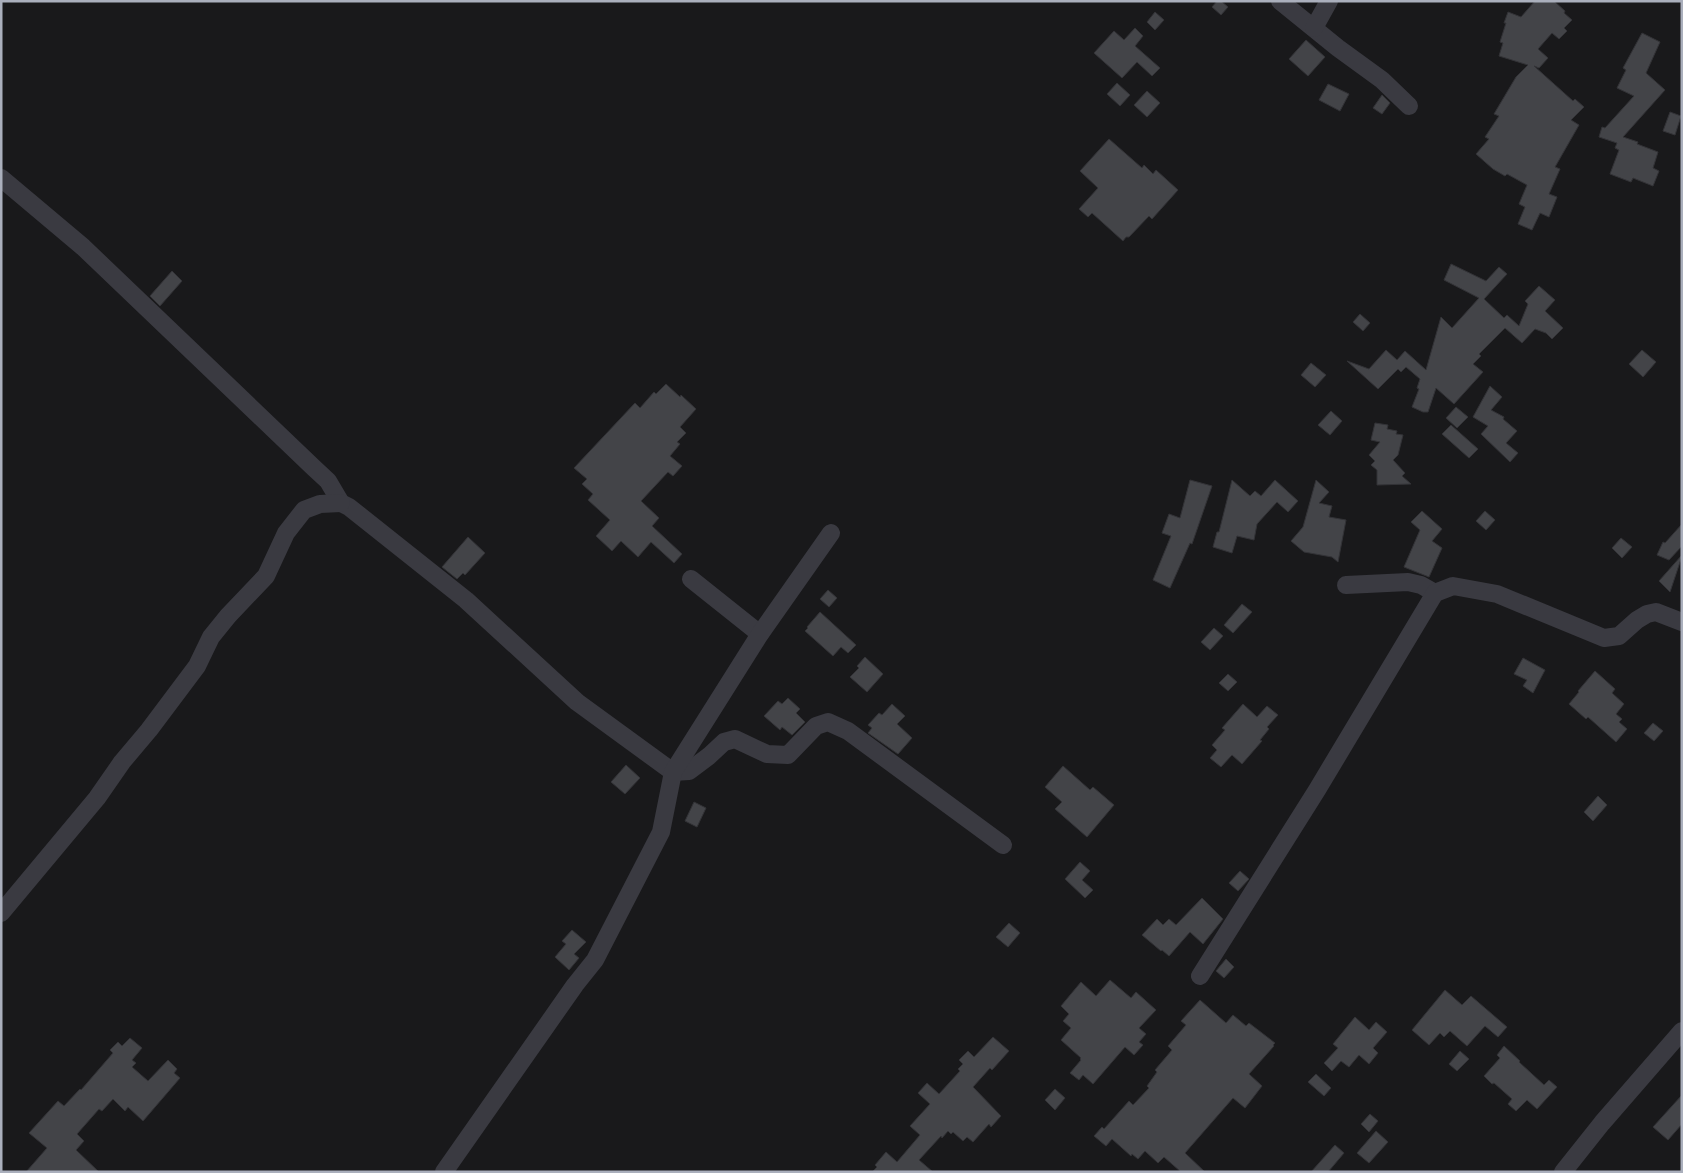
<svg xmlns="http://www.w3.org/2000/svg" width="1683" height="1173" font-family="Commissioner,sans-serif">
	<rect width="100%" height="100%" fill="#19191b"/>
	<g fill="#434448" stroke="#333337">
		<polygon points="1217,1 1221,1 1228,7 1221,15 1212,7"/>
		<polygon points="1535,1 1554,1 1565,11 1564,13 1572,20 1564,28 1567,31 1559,39 1552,33 1538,49 1548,58 1539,68 1534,66 1573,101 1575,99 1584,107 1571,120 1579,125 1555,167 1560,169 1549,194 1557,197 1549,217 1540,213 1532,230 1518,224 1525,207 1519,204 1527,185 1507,174 1505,176 1493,169 1476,154 1489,139 1485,137 1499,116 1494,114 1516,77 1528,65 1499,56 1503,43 1500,42 1506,23 1504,23 1508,12 1521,17"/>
		<polygon points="1155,12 1164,20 1155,30 1147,22"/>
		<polygon points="1135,28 1143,36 1135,46 1160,68 1152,76 1137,62 1122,78 1094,53 1114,31 1124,40"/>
		<polygon points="1642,33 1660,42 1646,73 1665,90 1623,137 1638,142 1637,144 1658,152 1653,168 1659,171 1653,186 1633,178 1631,182 1610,174 1619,150 1615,148 1617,143 1599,137 1602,127 1605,128 1634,96 1617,88 1626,70 1623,68"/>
		<polygon points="1306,40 1325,57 1308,76 1289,59"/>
		<polygon points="1117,83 1130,95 1120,106 1107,94"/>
		<polygon points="1328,84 1349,94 1340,111 1319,100"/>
		<polygon points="1147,91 1160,103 1147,117 1134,105"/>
		<polygon points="1382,95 1390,103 1382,114 1373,108"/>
		<polygon points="1670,112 1681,116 1675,135 1663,131"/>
		<polygon points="1109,139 1142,168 1144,165 1153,174 1156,170 1178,190 1152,219 1149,216 1129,237 1126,237 1123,241 1092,213 1088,217 1079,209 1098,188 1080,171"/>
		<polygon points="1451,264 1486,281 1499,267 1507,274 1484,299 1504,318 1507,315 1519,326 1528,304 1525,301 1539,286 1555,300 1545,311 1563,328 1552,339 1546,333 1535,329 1522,343 1505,328 1479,354 1481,356 1473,364 1483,372 1454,404 1436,388 1428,412 1423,412 1412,407 1419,389 1417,388 1420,379 1406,367 1401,372 1398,369 1378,389 1347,361 1369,369 1386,350 1397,360 1405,351 1426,370 1441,317 1452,328 1479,298 1444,280"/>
		<polygon points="172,271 182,281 160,306 150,296"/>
		<polygon points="1360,314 1370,323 1363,331 1353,322"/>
		<polygon points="1642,350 1656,362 1643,377 1629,364"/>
		<polygon points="1311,363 1326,375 1315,387 1301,375"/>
		<polygon points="666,384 680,397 681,395 696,409 680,427 686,433 677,442 680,444 670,456 682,466 673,476 668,472 641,501 659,518 652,526 682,554 674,563 651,542 638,557 621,541 612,551 596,536 610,520 588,500 593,494 582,484 587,479 574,468 635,403 640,408 654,392 656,394"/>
		<polygon points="1490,386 1502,397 1491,410 1504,417 1503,419 1517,431 1506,443 1518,453 1510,462 1481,434 1488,426 1473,417"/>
		<polygon points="1456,407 1468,417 1457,428 1446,418"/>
		<polygon points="1331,411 1342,421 1330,435 1318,425"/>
		<polygon points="1375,423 1388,425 1387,429 1397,431 1396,434 1403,435 1398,455 1393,460 1405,473 1402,476 1411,484 1377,485 1377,470 1371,465 1375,461 1369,455 1380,442 1371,440"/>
		<polygon points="1451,425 1478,449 1469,458 1442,434"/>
		<polygon points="1190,480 1212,486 1192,544 1190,543 1170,588 1153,580 1171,536 1162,533 1169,514 1180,518"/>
		<polygon points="1232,480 1250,496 1255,491 1261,496 1275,480 1298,501 1288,512 1277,502 1257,524 1254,540 1237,536 1232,553 1213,547 1217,532 1219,532"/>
		<polygon points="1316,480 1329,492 1319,503 1332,506 1329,517 1346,520 1338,562 1332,557 1304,552 1291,541 1303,527"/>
		<polygon points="1422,511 1442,529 1432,541 1442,548 1429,577 1404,567 1420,530 1411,522"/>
		<polygon points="1485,511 1495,520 1486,530 1476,521"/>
		<polygon points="1682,524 1682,546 1669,560 1657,555 1663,542 1665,543"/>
		<polygon points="468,537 485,553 465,575 463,573 457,579 442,567"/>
		<polygon points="1621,538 1632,547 1622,558 1612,548"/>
		<polygon points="1682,555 1682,556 1670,592 1659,581"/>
		<polygon points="828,590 837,598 829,607 820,599"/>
		<polygon points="1242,604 1252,612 1233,633 1224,625"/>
		<polygon points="820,612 856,645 848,653 841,647 833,656 805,631 808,628 807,627"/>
		<polygon points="1214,628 1223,636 1210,650 1201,642"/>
		<polygon points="865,657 883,674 867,692 850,677 859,668 857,666"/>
		<polygon points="1523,658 1545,670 1533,693 1523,686 1527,680 1514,674"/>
		<polygon points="1595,671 1615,689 1612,693 1624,704 1616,714 1622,719 1619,722 1627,729 1616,742 1588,717 1586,719 1569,704 1579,692 1578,691"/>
		<polygon points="1228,674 1237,682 1228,691 1219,683"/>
		<polygon points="788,698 800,709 796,713 805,722 792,735 782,727 780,730 764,716 778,701 782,704"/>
		<polygon points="892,704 905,716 897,724 912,738 898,754 868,733 872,728 868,725 879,713 882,715"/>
		<polygon points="1243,704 1257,717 1267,706 1278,715 1267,727 1269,729 1260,740 1262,741 1242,764 1232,755 1221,767 1210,758 1217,750 1212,745 1225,730 1222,728"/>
		<polygon points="1653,723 1663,731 1654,741 1644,733"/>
		<polygon points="626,765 640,778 625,794 611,782"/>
		<polygon points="1063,766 1090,790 1093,787 1114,805 1087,837 1055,809 1062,802 1045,787"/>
		<polygon points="1598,796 1607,805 1593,821 1584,812"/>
		<polygon points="694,802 706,808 697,827 685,821"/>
		<polygon points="1080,862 1090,871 1082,880 1093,890 1085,898 1065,879"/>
		<polygon points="1240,871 1249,879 1238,891 1229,883"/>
		<polygon points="1202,898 1223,919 1203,944 1190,932 1169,956 1162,950 1161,951 1142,935 1157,919 1163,925 1169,919 1176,925"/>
		<polygon points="1009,923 1020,933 1008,947 996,937"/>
		<polygon points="572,930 586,942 574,954 579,958 569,970 555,957 566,944 562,941"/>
		<polygon points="1226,959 1234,967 1224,978 1216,971"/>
		<polygon points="1110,980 1131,998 1136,992 1156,1010 1139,1028 1146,1034 1139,1042 1143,1045 1134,1055 1125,1047 1093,1084 1083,1075 1079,1080 1070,1073 1081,1060 1080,1059 1081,1058 1061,1040 1071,1028 1063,1021 1069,1014 1061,1006 1081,982 1096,996"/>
		<polygon points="1445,990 1462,1005 1471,996 1507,1027 1498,1037 1485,1026 1467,1046 1450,1031 1444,1037 1440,1033 1429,1045 1412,1030"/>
		<polygon points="1200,1000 1226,1023 1233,1015 1246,1026 1249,1023 1275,1043 1273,1045 1274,1046 1249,1074 1262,1086 1245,1108 1233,1098 1185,1153 1205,1172 1181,1172 1164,1157 1158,1163 1145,1151 1138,1159 1132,1154 1131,1156 1112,1139 1106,1146 1094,1136 1102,1127 1104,1129 1129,1101 1133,1105 1149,1088 1147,1086 1157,1072 1155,1070 1172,1050 1168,1046 1186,1025 1181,1021"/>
		<polygon points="1355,1017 1369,1030 1376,1022 1387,1032 1373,1048 1378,1053 1369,1064 1359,1055 1349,1067 1341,1061 1332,1071 1324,1063 1338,1048 1333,1044"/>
		<polygon points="993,1037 1009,1051 992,1070 990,1068 973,1087 1001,1116 991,1127 989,1124 973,1142 967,1137 963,1141 953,1132 951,1134 948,1131 942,1138 941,1136 919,1160 933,1172 872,1172 877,1167 875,1165 886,1152 897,1162 920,1135 910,1126 930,1104 918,1093 927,1083 939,1094 960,1071 958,1069 963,1064 959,1060 968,1051 974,1057"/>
		<polygon points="130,1038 142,1048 132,1060 136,1063 132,1067 148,1081 168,1060 177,1069 174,1073 180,1078 143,1121 128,1107 125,1111 113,1099 102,1111 99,1109 77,1134 84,1141 76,1150 99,1172 26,1172 47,1148 29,1133 58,1101 64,1106 80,1089 81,1090 113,1053 110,1050 118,1042 122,1046"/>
		<polygon points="1504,1046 1520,1061 1519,1062 1544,1085 1549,1080 1557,1087 1537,1109 1527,1100 1516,1111 1508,1104 1512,1099 1494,1083 1492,1084 1484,1076 1500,1058 1497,1055"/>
		<polygon points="1460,1051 1469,1059 1457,1071 1449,1064"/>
		<polygon points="1316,1074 1331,1088 1324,1096 1308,1082"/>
		<polygon points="1055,1089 1065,1098 1055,1110 1045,1100"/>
		<polygon points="1682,1095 1682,1124 1668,1140 1653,1127"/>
		<polygon points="1370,1114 1378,1121 1369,1132 1361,1124"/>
		<polygon points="1376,1131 1388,1142 1369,1163 1357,1153"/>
		<polygon points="1335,1145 1344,1153 1328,1172 1311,1172"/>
	</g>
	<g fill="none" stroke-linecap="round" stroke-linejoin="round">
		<g stroke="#3a3a41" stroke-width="18">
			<polyline points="1280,1 1338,48 1382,80 1409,106"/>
			<polyline points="1314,28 1329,1"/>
			<polyline points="1,178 83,247 314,468 328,481 341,503 349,507 466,600 577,702 673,772 689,771 709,756 724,742 735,739 767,754 788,755 816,726 828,722 848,731 1003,845"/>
			<polyline points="691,579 760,634"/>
			<polyline points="1346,585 1408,582 1421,585 1435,593"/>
			<polyline points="1,913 97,798 122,762 149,730 197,666 211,637 228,616 266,576 286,533 304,510 320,504 341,503"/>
			<polyline points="1200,976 1317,790 1435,593 1453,586 1497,594 1604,638 1619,636 1637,620 1647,614 1656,612 1682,622"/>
			<polyline points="444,1172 575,985 595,960 661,832 673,772 760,634 831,533"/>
			<polyline points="1563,1172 1602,1123 1682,1031"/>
		</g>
	</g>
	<rect width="1683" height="1173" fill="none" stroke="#aaafbc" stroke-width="5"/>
</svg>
